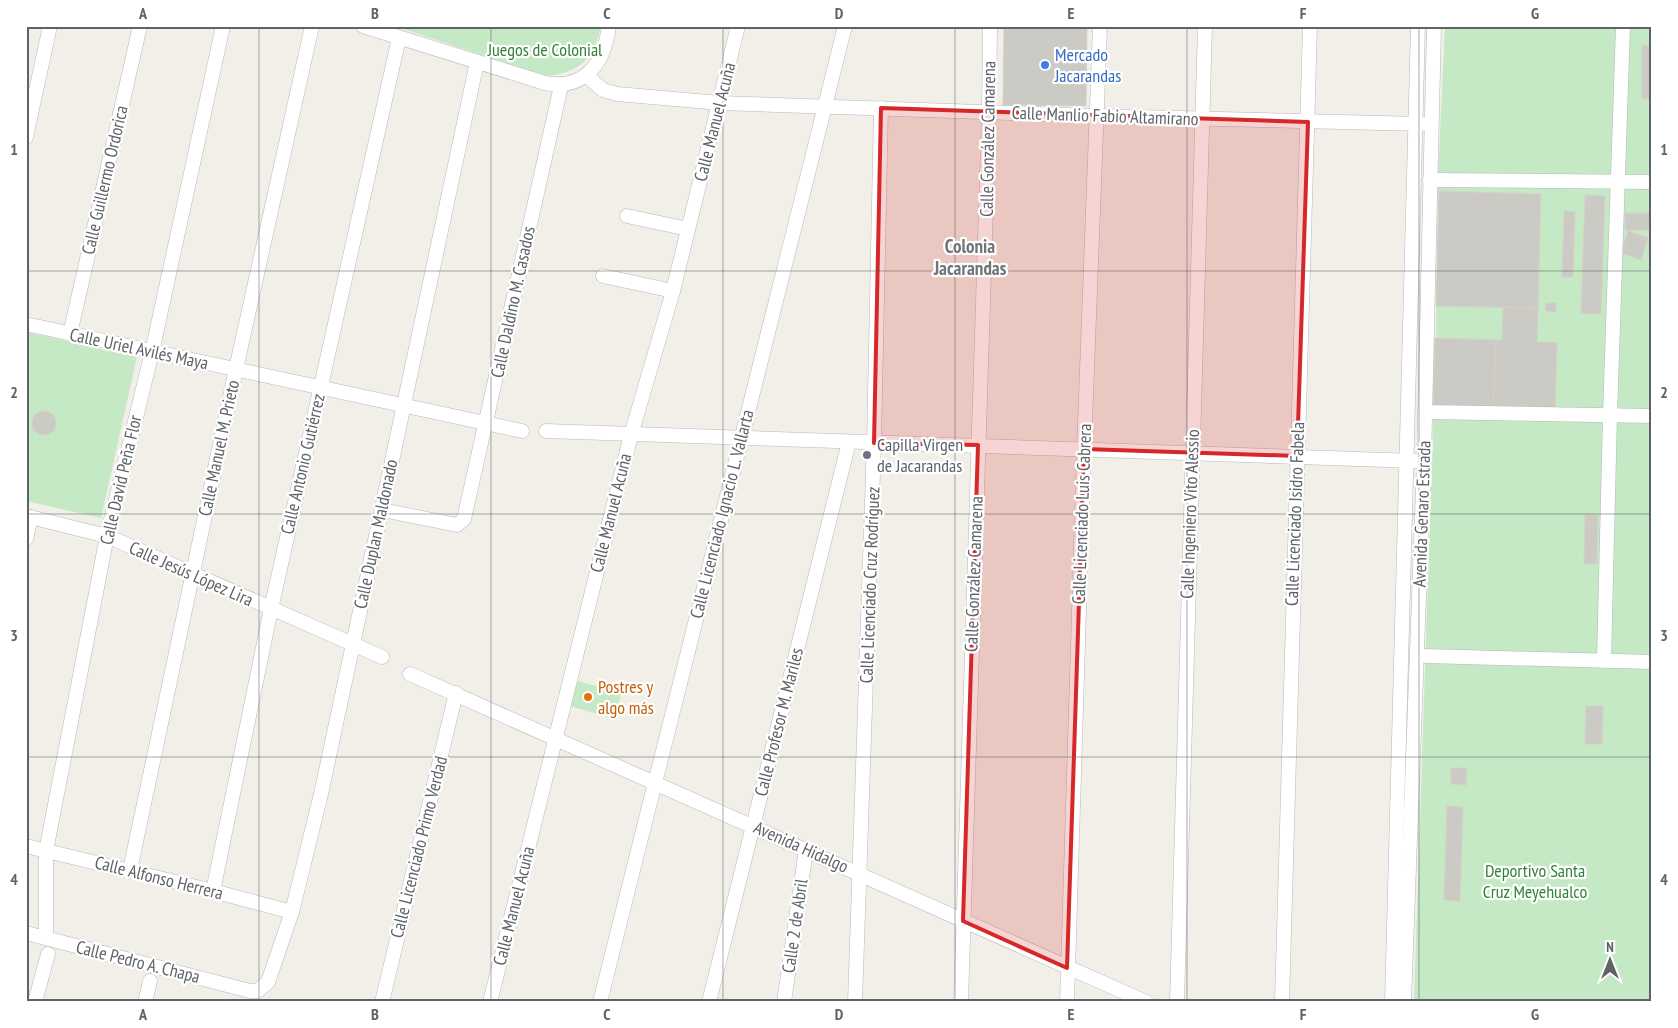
<svg xmlns="http://www.w3.org/2000/svg" width="1678" height="1028" font-family="'PT Sans Narrow',sans-serif">
	<rect width="100%" height="100%" fill="#f1efe8"/>
	<g fill="#c5e8c5">
		<path d="M394 26H601C594 59 579 73 546 76Z"/>
		<polygon points="1445,26 1652,26 1652,1002 1414,1002 1436,338 1438,180"/>
		<polygon points="26,332 137,357 101,518 26,501"/>
		<polygon points="578,681 621,693 615,719 570,706"/>
	</g>
	<g fill="#cccac5" stroke="#d6d1c6">
		<polygon points="1004,26 1087,26 1086,106 1003,105"/>
		<rect x="1642" y="46" width="10" height="53"/>
		<polygon points="1439,191 1541,194 1538,308 1436,306"/>
		<polygon points="1585,195 1605,196 1601,314 1581,313"/>
		<polygon points="1564,211 1575,212 1573,277 1562,277"/>
		<polygon points="1625,213 1652,213 1652,251 1649,251 1650,230 1625,230"/>
		<polygon points="1628,231 1648,238 1641,260 1621,253"/>
		<polygon points="1546,303 1556,303 1556,312 1546,311"/>
		<polygon points="1503,307 1538,308 1537,342 1557,343 1555,411 1493,408 1496,340 1502,340"/>
		<polygon points="1435,338 1496,340 1493,408 1433,406"/>
		<circle cx="44" cy="423" r="12"/>
		<polygon points="1585,515 1598,515 1597,564 1584,564"/>
		<polygon points="1586,706 1603,706 1602,744 1585,744"/>
		<polygon points="1451,768 1467,768 1466,785 1451,784"/>
		<polygon points="1447,806 1463,807 1460,901 1444,900"/>
	</g>
	<g fill="none" stroke-linecap="round" stroke-linejoin="round">
		<g stroke="#b5b8bc" stroke-width="15">
			<g id="minor">
				<path d="M363 26 545 83C585 90 604 64 609 26"/>
				<polyline points="586,75 603,90 617,94 720,103 1095,116 1422,124"/>
				<polyline points="26,137 50,26"/>
				<polyline points="1430,180 1652,182"/>
				<polyline points="627,216 688,229"/>
				<polyline points="603,276 673,291"/>
				<polyline points="26,324 522,431"/>
				<polyline points="70,334 140,26"/>
				<polyline points="1425,412 1652,416"/>
				<polyline points="546,431 1415,461"/>
				<polyline points="382,510 457,525 464,519 561,86"/>
				<polyline points="26,516 107,536 382,657"/>
				<polyline points="26,539 31,517"/>
				<polyline points="1426,656 1652,662"/>
				<polyline points="1604,661 1610,415 1623,26"/>
				<polyline points="410,674 1146,1002"/>
				<polyline points="26,846 213,891 292,912"/>
				<polyline points="130,870 236,369 312,26"/>
				<polyline points="213,891 271,609 399,38"/>
				<polyline points="26,933 250,991 257,991 268,982 292,912 321,794 477,62"/>
				<polyline points="46,938 46,851 107,536 152,352 223,26"/>
				<polyline points="35,1002 48,954"/>
				<polyline points="145,1002 150,981"/>
				<polyline points="382,1002 456,693"/>
				<polyline points="490,1002 631,435 673,291 738,26"/>
				<polyline points="600,1002 845,26"/>
				<polyline points="709,1002 849,442"/>
				<polyline points="784,1002 806,850"/>
				<polyline points="855,1002 874,443 881,108"/>
				<polyline points="961,1002 989,112 990,26"/>
				<polyline points="1067,1002 1084,449 1100,26"/>
				<polyline points="1177,1002 1205,26"/>
				<polyline points="1282,1002 1310,26"/>
				<polyline points="1392,1002 1418,26"/>
				<polyline points="1404,1002 1424,461 1434,26"/>
			</g>
		</g>
		<use href="#minor" stroke="#fff" stroke-width="14"/>
	</g>
	<path fill="#d62828" fill-opacity="0.2" stroke="#d62828" stroke-width="4" stroke-linejoin="round" d="M881 108 1308 122 1297 456 1084 449 1067 968 963 921 978 445 874 443Z"/>
	<path fill="none" stroke="#5f6368" stroke-width="1" stroke-opacity="0.55" d="M259 26V1002M491 26V1002M723 26V1002M955 26V1002M1187 26V1002M1419 26V1002M26 271H1652M26 514H1652M26 757H1652"/>
	<circle fill="#3f7fe0" stroke="#fff" stroke-width="2" cx="1045" cy="65" r="5"/>
	<circle fill="#6b7280" stroke="#fff" stroke-width="2" cx="867" cy="455" r="5"/>
	<circle fill="#e8710a" stroke="#fff" stroke-width="2" cx="588" cy="697" r="5"/>
	<g text-anchor="middle" stroke-width="4.5" stroke-linejoin="round" paint-order="stroke">
		<g font-size="18" fill="#348238" stroke="#fff">
			<text x="545" y="56">Juegos de Colonial</text>
			<text x="1535" y="877">Deportivo Santa<tspan x="1535" dy="21">Cruz Meyehualco</tspan></text>
		</g>
		<g font-size="18" fill="#366cbe" stroke="#fff" text-anchor="start">
			<text x="1055" y="61">Mercado<tspan x="1055" dy="21">Jacarandas</tspan></text>
		</g>
		<g font-size="18" fill="#5f6368" stroke="#fff">
			<text transform="translate(1105 116) rotate(2)" y="6">Calle Manlio Fabio Altamirano</text>
			<text transform="translate(715 122) rotate(-76)" y="6">Calle Manuel Acuña</text>
			<text transform="translate(988 139) rotate(-89)" y="6">Calle González Camarena</text>
			<text transform="translate(105 180) rotate(-77)" y="6">Calle Guillermo Ordorica</text>
			<text transform="translate(513 302) rotate(-78)" y="6">Calle Daldino M. Casados</text>
			<text transform="translate(139 349) rotate(12)" y="6">Calle Uriel Avilés Maya</text>
			<text transform="translate(219 448) rotate(-78)" y="6">Calle Manuel M. Prieto</text>
			<text transform="translate(303 464) rotate(-77)" y="6">Calle Antonio Gutiérrez</text>
			<text transform="translate(121 480) rotate(-77)" y="6">Calle David Peña Flor</text>
			<text transform="translate(611 513) rotate(-76)" y="6">Calle Manuel Acuña</text>
			<text transform="translate(722 514) rotate(-76)" y="6">Calle Licenciado Ignacio L. Vallarta</text>
			<text transform="translate(1082 514) rotate(-88)" y="6">Calle Licenciado Luis Cabrera</text>
			<text transform="translate(1190 514) rotate(-88)" y="6">Calle Ingeniero Vito Alessio</text>
			<text transform="translate(1295 514) rotate(-88)" y="6">Calle Licenciado Isidro Fabela</text>
			<text transform="translate(1422 514) rotate(-88)" y="6">Avenida Genaro Estrada</text>
			<text transform="translate(376 534) rotate(-78)" y="6">Calle Duplan Maldonado</text>
			<text transform="translate(191 574) rotate(24)" y="6">Calle Jesús López Lira</text>
			<text transform="translate(974 574) rotate(-88)" y="6">Calle González Camarena</text>
			<text transform="translate(870 585) rotate(-88)" y="6">Calle Licenciado Cruz Rodríguez</text>
			<text transform="translate(779 722) rotate(-76)" y="6">Calle Profesor M. Mariles</text>
			<text transform="translate(419 847) rotate(-76)" y="6">Calle Licenciado Primo Verdad</text>
			<text transform="translate(801 847) rotate(24)" y="6">Avenida Hidalgo</text>
			<text transform="translate(159 878) rotate(14)" y="6">Calle Alfonso Herrera</text>
			<text transform="translate(514 906) rotate(-76)" y="6">Calle Manuel Acuña</text>
			<text transform="translate(795 926) rotate(-82)" y="6">Calle 2 de Abril</text>
			<text transform="translate(138 962) rotate(14)" y="6">Calle Pedro A. Chapa</text>
		</g>
		<g font-size="18" fill="#5b616d" stroke="#fff" text-anchor="start">
			<text x="877" y="451">Capilla Virgen<tspan x="877" dy="21">de Jacarandas</tspan></text>
		</g>
		<g font-size="18" fill="#c56008" stroke="#fff" text-anchor="start">
			<text x="598" y="693">Postres y<tspan x="598" dy="21">algo más</tspan></text>
		</g>
		<g font-size="19" font-weight="bold" fill="#70757a" stroke="#fff">
			<text x="970" y="253">Colonia<tspan x="970" dy="22">Jacarandas</tspan></text>
		</g>
	</g>
	<rect width="1678" height="1028" fill="none" stroke="#ffffff" stroke-width="55"/>
	<g transform="translate(1610 960)" stroke="#ffffff" stroke-width="4" paint-order="stroke">
	<path d="M0-4L9 19L0 12L-9 19Z" fill="#5f6368"/>
	<text y="-8" font-size="14" font-weight="bold" text-anchor="middle" fill="#5f6368">N</text>
	</g>
	<rect x="28" y="28" width="1622" height="972" fill="none" stroke="#5f6368" stroke-width="2"/>
	<g font-size="16" text-anchor="middle" font-weight="bold" fill="#5f6368">
		<text x="143" y="19">A</text>
		<text x="375" y="19">B</text>
		<text x="607" y="19">C</text>
		<text x="839" y="19">D</text>
		<text x="1071" y="19">E</text>
		<text x="1303" y="19">F</text>
		<text x="1535" y="19">G</text>
		<text x="14" y="155">1</text>
		<text x="1664" y="155">1</text>
		<text x="14" y="398">2</text>
		<text x="1664" y="398">2</text>
		<text x="14" y="641">3</text>
		<text x="1664" y="641">3</text>
		<text x="14" y="885">4</text>
		<text x="1664" y="885">4</text>
		<text x="143" y="1020">A</text>
		<text x="375" y="1020">B</text>
		<text x="607" y="1020">C</text>
		<text x="839" y="1020">D</text>
		<text x="1071" y="1020">E</text>
		<text x="1303" y="1020">F</text>
		<text x="1535" y="1020">G</text>
	</g>
</svg>
